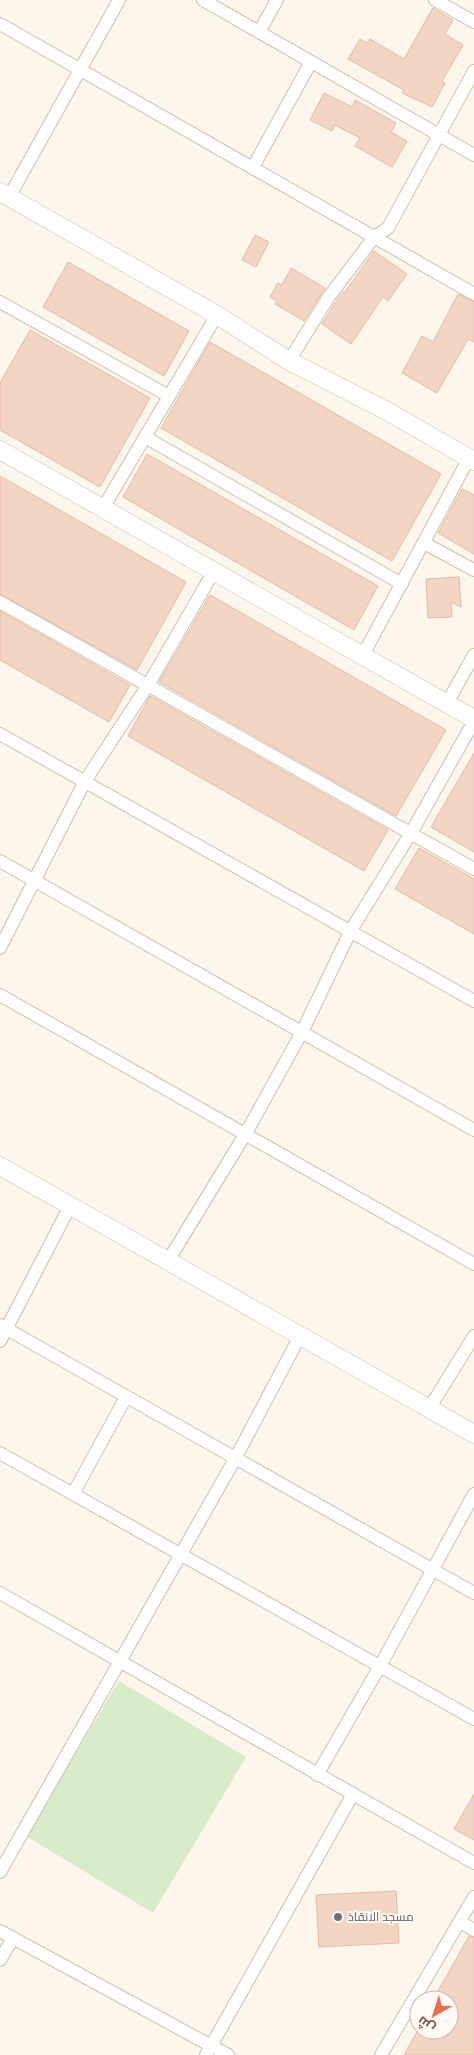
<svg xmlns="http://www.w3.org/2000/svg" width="474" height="2055" font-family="'Roboto Condensed',Cairo,sans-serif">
	<rect width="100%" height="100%" fill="#fdf6ec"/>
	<polygon fill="#d8ecc9" points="119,1681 246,1757 153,1913 26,1836"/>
	<g fill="#f3d5c3" stroke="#e6bba3">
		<polygon points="433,8 453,20 445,34 463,45 442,81 445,83 432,107 402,93 404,90 348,59 360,39 367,43 370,39 404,59"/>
		<polygon points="324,93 352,107 355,100 396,123 391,132 407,141 392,167 355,146 360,138 335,125 332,131 310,120"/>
		<polygon points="255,235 269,242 256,267 242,260"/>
		<polygon points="374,251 407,274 388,301 383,297 351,344 322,324 335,303 343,292 344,293"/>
		<polygon points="68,262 189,331 164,376 43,307"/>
		<polygon points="291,268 325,288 304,321 275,304 277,301 270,297 278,283 282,285"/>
		<polygon points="458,294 474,302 474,342 468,339 437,393 402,373 422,336 433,342"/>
		<polygon points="30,330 150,398 100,487 0,430 0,383"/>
		<polygon points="210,342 441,474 392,561 161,428"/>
		<polygon points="147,454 378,586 354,630 123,497"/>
		<polygon points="0,476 186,582 137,670 0,594"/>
		<polygon points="462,489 474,495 474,554 438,533"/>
		<polygon points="459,577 461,607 451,602 452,617 428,618 426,579"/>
		<polygon points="210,595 446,730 396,816 159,682"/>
		<polygon points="0,611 130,685 109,722 0,660"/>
		<polygon points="150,696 388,830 364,871 128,736"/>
		<polygon points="474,753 474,852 431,827"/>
		<polygon points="419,848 474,879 474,934 395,889"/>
		<polygon points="474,1794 474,1840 454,1829"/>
		<polygon points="396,1891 399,1943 319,1947 316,1895"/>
		<polygon points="469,1936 474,1938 474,2055 404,2055 418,2030 449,2030 449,2000 433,2000"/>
	</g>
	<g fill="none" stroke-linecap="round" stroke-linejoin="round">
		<g stroke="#d1beb0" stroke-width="14">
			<g id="street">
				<polyline points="203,0 474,155"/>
				<polyline points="435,0 474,22"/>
				<polyline points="0,24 474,294"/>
				<polyline points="259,32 277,0"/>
				<polyline points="253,167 311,62"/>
				<polyline points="9,197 119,0"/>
				<polyline points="0,302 169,396"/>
				<polyline points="289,361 328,298 374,237 388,228 474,71"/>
				<polyline points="145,437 402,584"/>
				<polyline points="103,508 217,315"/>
				<polyline points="424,543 474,570"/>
				<polyline points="0,602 474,869"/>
				<polyline points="363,655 469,458"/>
				<polyline points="447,703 474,655"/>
				<polyline points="0,734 474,1001"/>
				<polyline points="0,861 474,1130"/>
				<polyline points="0,948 85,781 148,685 214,571"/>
				<polyline points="0,995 474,1264"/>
				<polyline points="168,1261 246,1133 302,1032 351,930 411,833 474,721"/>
				<polyline points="0,1325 474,1593"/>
				<polyline points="0,1341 70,1206"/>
				<polyline points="429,1409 474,1336"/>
				<polyline points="0,1453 474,1719"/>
				<polyline points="73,1494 126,1397"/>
				<polyline points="0,1593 474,1863"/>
				<polyline points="317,1775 380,1666 474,1494"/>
				<polyline points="0,1872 235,1459 300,1336"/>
				<polyline points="460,1922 474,1930"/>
				<polyline points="0,1931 228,2055"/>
				<polyline points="0,1960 13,1938"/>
				<polyline points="206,2055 353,1794"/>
				<polyline points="381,2055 474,1897"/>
			</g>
		</g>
		<g stroke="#d6c0b0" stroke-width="19">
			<g id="secondary">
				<polyline points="0,192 217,315 289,361 387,411 474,461"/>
				<polyline points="0,450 474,719"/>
				<polyline points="0,1166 474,1434"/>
			</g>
		</g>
		<use href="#street" stroke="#fff" stroke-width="12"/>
		<use href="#secondary" stroke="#fff" stroke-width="18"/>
	</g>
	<circle fill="#6b7280" stroke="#fffaf3" stroke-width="2" cx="338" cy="1917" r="5"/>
	<g text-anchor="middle" stroke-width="4" stroke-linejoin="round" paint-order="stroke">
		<g font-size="12" fill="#5b616d" stroke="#fffaf3" text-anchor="start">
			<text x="348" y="1921">مسجد الانقاذ</text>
		</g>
	</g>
	<g transform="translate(434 2015) rotate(219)"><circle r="24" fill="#fffaf3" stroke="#cabbb1"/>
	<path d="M0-4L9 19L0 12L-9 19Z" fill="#e76f51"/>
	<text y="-8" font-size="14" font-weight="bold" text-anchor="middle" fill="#7a5c4d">ش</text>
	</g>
</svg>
